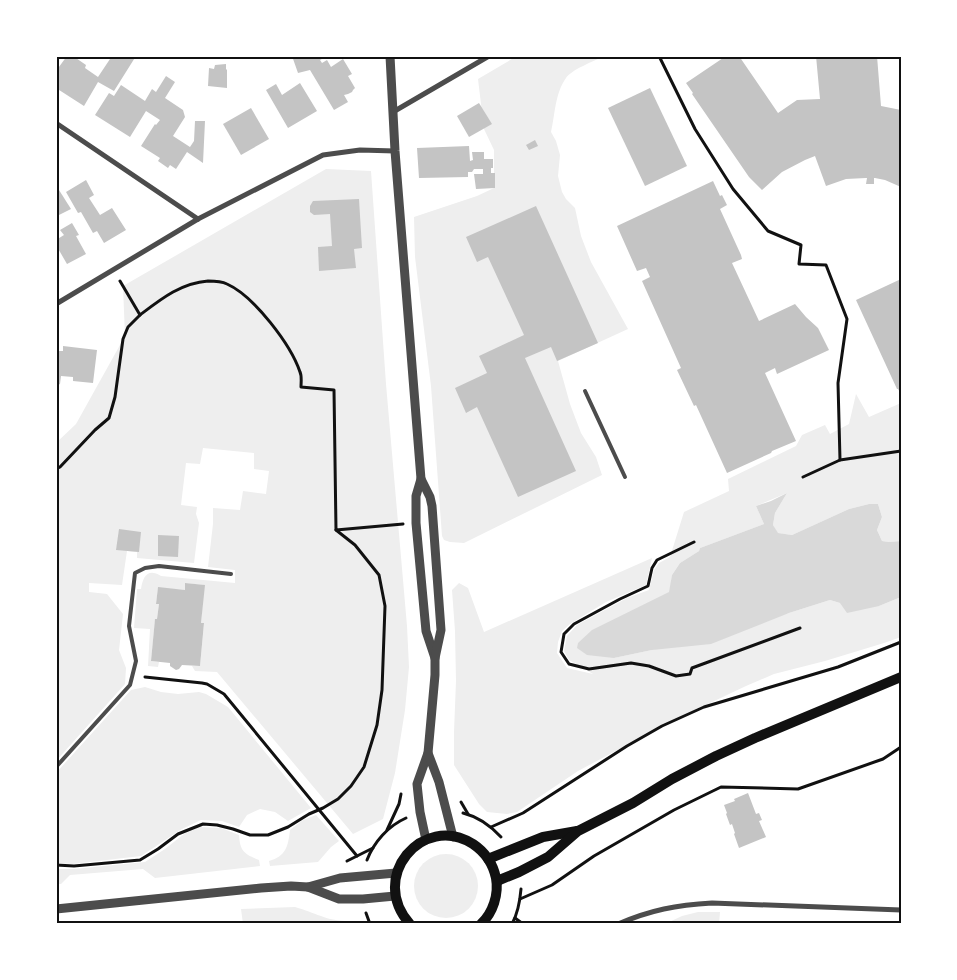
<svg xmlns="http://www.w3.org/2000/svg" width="957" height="980" font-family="Ubuntu,sans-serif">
	<rect width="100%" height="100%" fill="#fff"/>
	<g fill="#eee">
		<path d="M517 56H604C594 61 571 70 566 78 555 93 555 115 551 132L556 141 560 155 558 176 562 192 566 199 575 208 581 236 591 262 628 329 558 361 570 404 581 433 596 457 602 475 464 543 450 542 444 540 442 536 431 386 415 257 414 217 477 196 494 188V150L484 129 478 79Z"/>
		<path d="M326 169 371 171 386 384 407 626 409 667 405 710 395 773 383 819 353 834 217 672 195 671 192 666H200L204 624 201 623 204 585 185 583V590L158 588 156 603 159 604 157 619 155 620 151 661 159 662 158 667 148 666 150 629 134 628 137 589H141C143 576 148 568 161 576L235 583V570L208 567 213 524V508L240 510 243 491 266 494 269 471 254 469V453L203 448 200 464 186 463 181 505 197 507 196 514 199 523 194 563 137 558V552L127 551 122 585 89 583V592L107 594 123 614 119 650 126 668 125 684 56 761V443L76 424 125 336 123 286Z"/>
		<polygon points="856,394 869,417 901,403 901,541 889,542 882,541 877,530 882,517 878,504 869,504 849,509 792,535 777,533 773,525 775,513 787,493 756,506 764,524 700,548 699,551 680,563 672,575 670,592 652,602 614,658 652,650 789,613 830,600 840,603 879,606 901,597 901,637 884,643 825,661 774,674 746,686 672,721 578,771 517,812 507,814 487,812 479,804 454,765 454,732 456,681 455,631 452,590 459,583 468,588 484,632 652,558 646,585 606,602 570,624 562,631 558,642 557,653 567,668 593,674 569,660 564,651 567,636 577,625 627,598 649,590 654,570 659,563 670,557 684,512 729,491 728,479 796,446 802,435 825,425 830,434 849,424"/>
		<polygon points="145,687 161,692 178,694 199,692 206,694 228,707 311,808 288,821 275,812 260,809 247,815 239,827 222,821 201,820 182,829 141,856 73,864 56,863 56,773 131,690"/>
		<path d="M316 815 339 841 331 847 318 862 270 866 269 861C286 856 288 847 290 830L303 820Z"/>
		<path d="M199 827 221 828 239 835C240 851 244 854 259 860L260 866 155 878 143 869 70 875 61 884H56V869H74L145 862 165 849 184 834Z"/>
		<circle cx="446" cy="886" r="32"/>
		<path d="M295 907C306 910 312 913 321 916 335 922 350 921 365 921L366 924H243L241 909Z"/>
		<polygon points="698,912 720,912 719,924 665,924 682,916"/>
	</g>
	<polygon fill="#d9d9d9" points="787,493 775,513 773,525 778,533 792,535 849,509 869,504 878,504 882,517 877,530 882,541 889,542 901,541 901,597 879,606 847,613 840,603 830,600 789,613 711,644 652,650 614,658 587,655 577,648 578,643 592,630 669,592 672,575 680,563 699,551 700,548 764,524 756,506 771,501"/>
	<g fill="#c4c4c4">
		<polygon points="67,56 73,56 86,65 85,68 98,77 112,56 136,56 114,91 98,82 84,106 56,88 56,71"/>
		<polygon points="292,56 327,56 320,60 322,63 327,60 331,67 343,59 352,74 348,76 355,88 353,90 352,92 348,94 344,95 348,102 334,110 310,70 298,73"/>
		<polygon points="726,56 739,56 778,113 797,100 820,99 816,56 877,56 881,106 901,110 901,187 885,180 875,178 874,178 874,184 866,184 867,178 866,178 846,179 826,186 815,156 805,160 782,172 762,190 749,177 692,94 693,93 686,83"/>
		<polygon points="226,64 226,70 227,69 227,88 208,86 209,68 214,69 215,65"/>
		<polygon points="166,76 175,82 165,98 183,110 185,117 173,136 190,147 194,141 195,121 205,121 203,163 187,152 176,169 170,165 168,168 158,161 160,158 141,146 155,124 156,125 160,120 146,111 130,137 95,115 109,93 114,96 121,85 145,101 152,89 156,92"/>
		<polygon points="300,83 317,111 288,128 266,90 276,84 282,95"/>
		<polygon points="650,88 687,166 645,186 608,108"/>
		<polygon points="479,103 492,124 469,137 457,116"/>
		<polygon points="251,108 269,139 241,155 223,124"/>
		<polygon points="535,140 538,146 529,150 526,145"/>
		<polygon points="469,146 470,161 473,160 472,152 484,152 484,159 493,159 493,168 491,168 491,173 495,173 495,188 476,189 474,174 483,174 483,169 474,169 472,172 468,172 468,177 419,178 417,148"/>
		<polygon points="86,180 94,195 89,198 100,215 112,208 126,230 104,243 97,231 93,233 81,212 78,213 66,192"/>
		<polygon points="713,181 720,196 722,195 727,205 720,209 741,255 742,259 732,263 759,321 795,304 806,317 818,328 829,350 777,374 775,368 765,373 796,441 772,451 771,453 727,473 696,405 694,406 677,370 681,368 642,281 650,277 646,268 637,271 617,226"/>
		<polygon points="59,190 71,209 59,215 56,210 56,192"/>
		<polygon points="359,199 362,248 354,249 356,268 319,271 318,247 332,246 330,214 314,215 310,212 310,206 313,201"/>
		<polygon points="536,206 598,343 557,361 551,347 525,358 576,471 518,497 477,407 466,413 455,388 487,373 479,356 524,335 488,257 477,262 466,237"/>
		<polygon points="72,223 79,235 76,236 86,254 67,264 56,245 56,240 64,235 60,230"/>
		<polygon points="901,279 901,394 898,389 897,389 856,300"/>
		<polygon points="63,346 97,350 93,383 73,381 73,377 61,376 60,384 56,386 56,351 63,351"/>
		<polygon points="119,529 141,532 139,552 116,550"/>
		<polygon points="158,535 179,536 178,557 158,556"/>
		<polygon points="185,583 205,585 201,623 204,623 200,666 182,665 179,669 176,670 170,666 170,663 151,661 155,619 157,619 159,604 156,604 158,587 185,590"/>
		<polygon points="748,793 756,814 759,813 762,820 759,821 766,837 739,848 734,834 735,833 732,824 730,825 726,814 727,813 724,805 735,801 734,799"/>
	</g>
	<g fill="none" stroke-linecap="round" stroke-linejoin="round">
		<g stroke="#111" stroke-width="3">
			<polyline points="659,56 695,129 733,189 768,231 801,245 799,264 826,265 847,319 838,383 840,460 803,477"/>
			<path d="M120 281 140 315C161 299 181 283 208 281 214 281 223 282 227 284 254 296 291 345 300 372 302 376 301 382 301 387L334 390 336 530 403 524"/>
			<polyline points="840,460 901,451"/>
			<polyline points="56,469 60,467 95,430 109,418 115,397 123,339 128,327 140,315"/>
			<polyline points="694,542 657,560 652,568 648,586 620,599 574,624 564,634 561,652 569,664 589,669 631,663 649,666 676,676 690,674 692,668 800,628"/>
			<polyline points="145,677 202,683 207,684 224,694 357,856"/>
			<polyline points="461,802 468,814"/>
			<path d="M463 813C479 817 490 825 501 837"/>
			<polyline points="491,827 523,813 627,746 662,726 704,707 838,667 901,642"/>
			<polyline points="387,830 399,804 401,794"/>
			<path d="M367 860C374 842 388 826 406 818"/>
			<polyline points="347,861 373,848"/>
			<polyline points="56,865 74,866 140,860 158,849 178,834 203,824 217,825 233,829 250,835 268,835 288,827 309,814 323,808 338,799 351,786 364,767 377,725 382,690 385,606 379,575 355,545 336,530"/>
			<polyline points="520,899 552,885 594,856 674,810 721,787 798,789 883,759 901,747"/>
			<polyline points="366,913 370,924"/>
			<polyline points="515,918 523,924"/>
			<path d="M512 924C518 913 520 901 521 889"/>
		</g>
		<g stroke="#4c4c4c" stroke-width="4">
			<polyline points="585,391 625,477"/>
			<polyline points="56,767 130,685 136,661 129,626 135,573 145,568 159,566 231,574"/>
		</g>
		<g stroke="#4c4c4c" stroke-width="5">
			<polyline points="393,112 489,56"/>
			<polyline points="56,123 198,219"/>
			<polyline points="56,304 198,219 323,155 360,150 395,151"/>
			<path d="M618 924C651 910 676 905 712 903L901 910"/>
		</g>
		<g stroke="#4c4c4c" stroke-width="9">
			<polyline points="390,56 395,151 421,479 416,496 416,523 426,631 435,658"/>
			<polyline points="421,479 430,497 432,506 441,630 435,658 435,675 428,753 417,784 420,812 426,840"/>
			<polyline points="428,753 439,782 453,837"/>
			<polyline points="308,887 340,878 396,873"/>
			<polyline points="56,909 261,888 291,886 308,887 339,899 363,899 395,896"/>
		</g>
		<g stroke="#111" stroke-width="10">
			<polyline points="488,859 543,837 577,831"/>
			<polyline points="497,881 519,872 548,857 578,831 633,803 672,779 716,756 755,738 901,677"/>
			<path d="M410 924C368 878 422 812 473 844 485 852 493 864 496 878 499 894 493 913 481 924"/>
		</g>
	</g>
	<rect width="957" height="980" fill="none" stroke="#ffffff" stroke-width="115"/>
	<rect x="58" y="58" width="842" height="864" fill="none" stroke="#111" stroke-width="2"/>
</svg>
